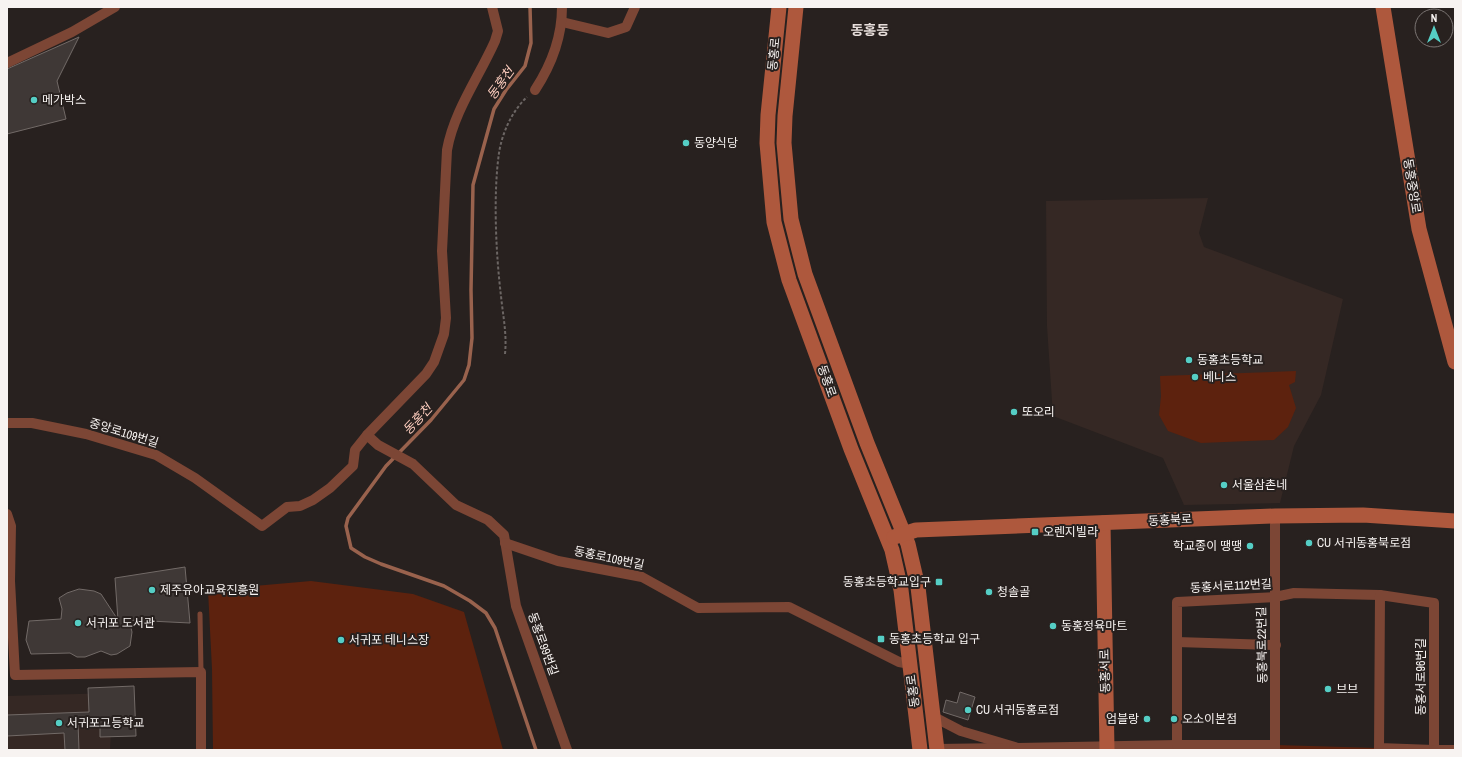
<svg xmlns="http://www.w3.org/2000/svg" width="1462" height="757" font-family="'Archivo Narrow','Noto Sans KR',sans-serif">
	<rect width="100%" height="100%" fill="#28211f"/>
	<g fill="#352824">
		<polygon points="1208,198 1199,233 1204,247 1343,299 1321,395 1294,446 1280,503 1184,505 1163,458 1053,416 1047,326 1046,201"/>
		<polygon points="113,693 110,750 7,750 7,696"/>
	</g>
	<g fill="#5d220e">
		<polygon points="1296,371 1295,382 1289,385 1296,408 1288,427 1274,440 1201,443 1168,431 1159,415 1161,396 1160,376"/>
		<polygon points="311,581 413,594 464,612 503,750 213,750 212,669 208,590"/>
		<polygon points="1275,745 1379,748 1379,750 1275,750"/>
	</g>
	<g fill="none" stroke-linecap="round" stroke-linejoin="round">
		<polyline stroke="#99624d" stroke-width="3.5" points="530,7 531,43 525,66 506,90 494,109 473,185 471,290 472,338 469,365 464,380 431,420 386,466 348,518 346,526 351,548 365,557 381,564 444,586 470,601 486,613 495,628 536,750"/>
	</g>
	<g fill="#3f3836" stroke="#726a67">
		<polygon points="79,37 57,81 66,119 7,134 7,69"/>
		<polygon points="185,567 190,623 129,620 132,632 130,646 117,654 111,655 101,651 85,657 77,657 70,653 31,654 26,640 29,621 61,619 62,609 59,598 67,593 79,589 94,591 101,594 118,620 115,578"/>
		<polygon points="134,686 136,736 100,737 100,722 78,723 79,750 65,750 64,733 7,736 7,715 89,712 88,688"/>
		<polygon points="960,692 975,697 968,720 943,712 946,700 957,703"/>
	</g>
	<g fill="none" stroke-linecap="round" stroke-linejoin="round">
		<path stroke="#6c6664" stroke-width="2" stroke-dasharray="3 2" stroke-linecap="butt" d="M505 354C507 334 503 316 501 296 496 255 493 195 499 153 502 133 512 111 527 97"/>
		<polyline stroke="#7c4635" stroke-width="5" points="200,614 201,672"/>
		<g stroke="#7c4635" stroke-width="10">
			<polyline points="562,22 608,33 626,27 635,7"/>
			<polyline points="7,63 72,32 115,7"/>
			<path d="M535 90C552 64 562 38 562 7"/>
			<path d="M7 423H32L86 434 156 455 195 478 262 526 287 507 300 506 313 500 330 488 353 466 355 450 367 435 426 374 434 362 444 334 446 318 442 251 447 150C454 111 479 77 495 41L498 31 492 7"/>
			<polyline points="367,435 378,445 413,464 456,505 488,520 504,535 516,606 567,750"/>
			<polyline points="7,514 11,526 10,581"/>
			<polyline points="505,543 558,561 642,577 698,608 789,607 899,662 910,664"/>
			<polyline points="7,582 10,581 15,675 201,672 201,750"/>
			<polyline points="1177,642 1276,645"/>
			<polyline points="934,717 961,731 1018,748 1177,745 1178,750"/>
			<polyline points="1275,745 1177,745 1177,602 1275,597 1294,593 1380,595"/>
			<polyline points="937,749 1005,748"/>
			<polyline points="1275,750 1275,516"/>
			<polyline points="1379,750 1380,595 1434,603 1434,750 1379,748"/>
			<polyline points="1434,750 1455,750"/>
		</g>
		<g stroke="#ae583d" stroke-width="15">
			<polyline points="779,7 768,115 767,143 774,222 789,280 851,449 892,550 901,590 920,750"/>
			<polyline points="796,7 785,116 784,143 791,219 805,274 867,443 908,544 918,587 937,750"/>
			<polyline points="1383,7 1419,229 1455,362"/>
			<polyline points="1103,523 1107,750"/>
			<polyline points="894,537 916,530 1275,516 1363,515 1455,521"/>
		</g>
	</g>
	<g fill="#55cec5" stroke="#28211f" stroke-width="1.5">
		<circle cx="34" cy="100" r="4"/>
		<circle cx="686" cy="143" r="4"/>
		<circle cx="1189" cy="360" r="4"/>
		<circle cx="1195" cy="377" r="4"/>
		<circle cx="1014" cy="412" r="4"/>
		<circle cx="1224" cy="485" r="4"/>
		<rect x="1031" y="528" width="8" height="8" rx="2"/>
		<circle cx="1309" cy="543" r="4"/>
		<circle cx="1250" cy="546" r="4"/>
		<rect x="935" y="578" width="8" height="8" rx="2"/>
		<circle cx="152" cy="590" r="4"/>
		<circle cx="989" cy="592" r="4"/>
		<circle cx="78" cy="623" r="4"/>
		<circle cx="1053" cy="626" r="4"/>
		<rect x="877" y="635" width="8" height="8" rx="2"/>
		<circle cx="341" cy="640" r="4"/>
		<circle cx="1328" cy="689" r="4"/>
		<circle cx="968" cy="710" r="4"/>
		<circle cx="1147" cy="719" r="4"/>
		<circle cx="1174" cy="719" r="4"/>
		<circle cx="59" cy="723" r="4"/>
	</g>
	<g text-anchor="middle" stroke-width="4" stroke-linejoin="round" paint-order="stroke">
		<g font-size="12" fill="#f7f3f1" stroke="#28211f">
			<text transform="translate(774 54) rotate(-84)" y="4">동홍로</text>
			<text transform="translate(1412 186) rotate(81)" y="4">동홍중앙로</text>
			<text transform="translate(827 381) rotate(71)" y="4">동홍로</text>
			<text transform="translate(124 433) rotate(17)" y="4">중앙로109번길</text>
			<text transform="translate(1170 520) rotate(-3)" y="4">동홍북로</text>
			<text transform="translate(609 558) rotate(12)" y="4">동홍로109번길</text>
			<text transform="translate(1231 586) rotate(-3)" y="4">동홍서로112번길</text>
			<text transform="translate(543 644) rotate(70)" y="4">동홍로99번길</text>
			<text transform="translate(1262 645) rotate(-91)" y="4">동홍북로22번길</text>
			<text transform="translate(1105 671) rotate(-91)" y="4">동홍서로</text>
			<text transform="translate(1421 677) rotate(-90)" y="4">동홍서로96번길</text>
			<text transform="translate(913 691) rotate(-97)" y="4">동홍로</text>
		</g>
		<g font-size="12" fill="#f7f3f1" stroke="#28211f" text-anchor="start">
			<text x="42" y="104">메가박스</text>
			<text x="694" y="147">동양식당</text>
			<text x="1197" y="364">동홍초등학교</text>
			<text x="1203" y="381">베니스</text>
			<text x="1022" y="416">또오리</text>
			<text x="1232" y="489">서울삼촌네</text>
			<text x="1043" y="536">오렌지빌라</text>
			<text x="1317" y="547">CU 서귀동홍북로점</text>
			<text x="1242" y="550" text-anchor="end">학교종이 땡땡</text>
			<text x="931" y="586" text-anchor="end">동홍초등학교입구</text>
			<text x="160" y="594">제주유아교육진흥원</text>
			<text x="997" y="596">청솔골</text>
			<text x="86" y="627">서귀포 도서관</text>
			<text x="1061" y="630">동홍정육마트</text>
			<text x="889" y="643">동홍초등학교 입구</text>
			<text x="349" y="644">서귀포 테니스장</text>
			<text x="1336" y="693">브브</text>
			<text x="976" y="714">CU 서귀동홍로점</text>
			<text x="1139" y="723" text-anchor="end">엄블랑</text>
			<text x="1182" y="723">오소이본점</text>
			<text x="67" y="727">서귀포고등학교</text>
		</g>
		<g font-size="13" font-style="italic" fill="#fcccbd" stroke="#28211f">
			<text transform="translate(500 83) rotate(-54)" y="5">동홍천</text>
			<text transform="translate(417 419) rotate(-47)" y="5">동홍천</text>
		</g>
		<g font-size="14" font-weight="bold" fill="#e7dedb" stroke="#28211f">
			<text x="870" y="35">동홍동</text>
		</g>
	</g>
	<rect width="1462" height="757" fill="none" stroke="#f7f3f1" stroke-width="16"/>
	<g transform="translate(1434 28)"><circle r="19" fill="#28211f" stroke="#7b7573"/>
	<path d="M0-3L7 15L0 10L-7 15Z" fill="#55cec5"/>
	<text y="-6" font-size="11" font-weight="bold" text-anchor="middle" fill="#f7f3f1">N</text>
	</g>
</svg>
